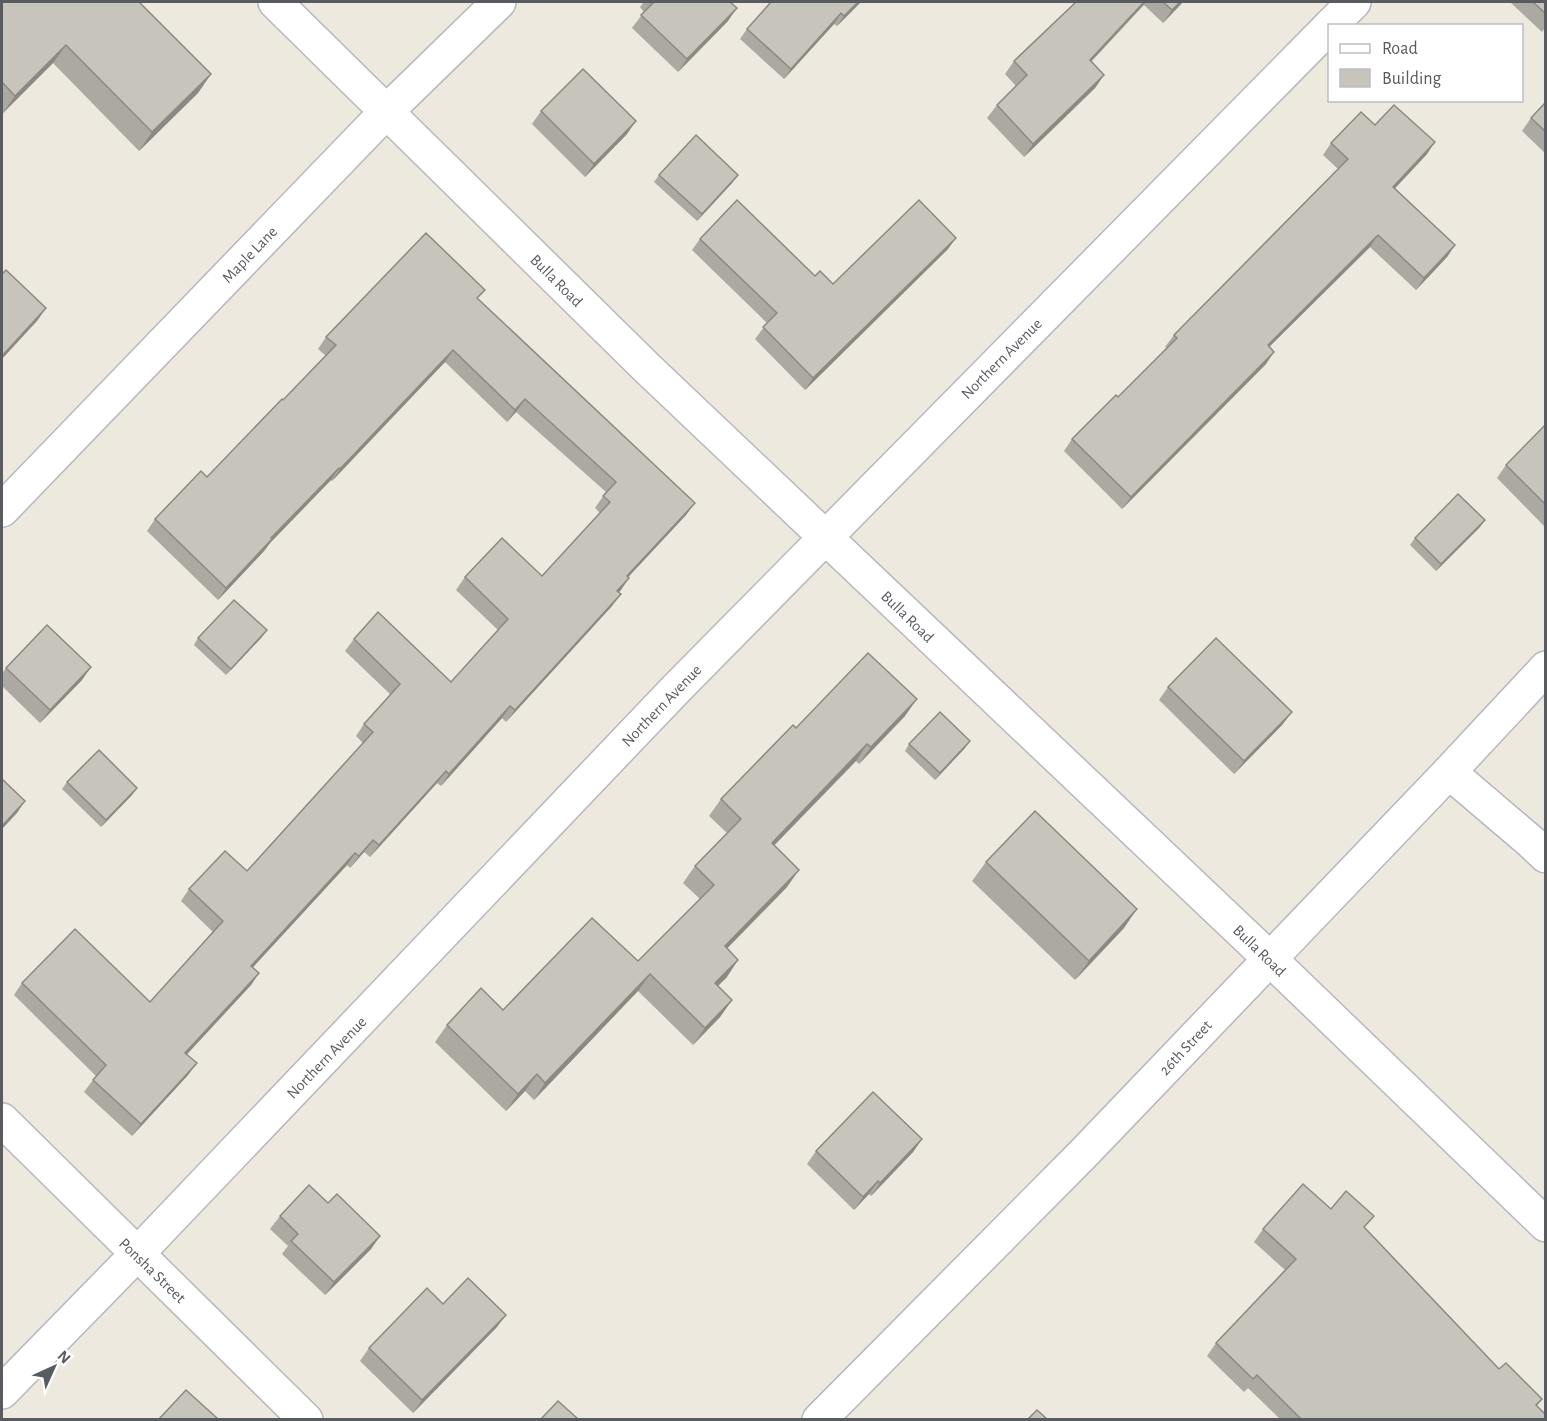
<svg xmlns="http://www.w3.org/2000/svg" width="1547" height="1421" font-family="'Alegreya Sans',sans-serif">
	<rect width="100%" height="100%" fill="#ede9df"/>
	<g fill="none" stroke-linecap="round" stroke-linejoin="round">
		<g stroke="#b5b8bd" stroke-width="36">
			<g id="minor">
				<polyline points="275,2 647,368 1269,958 1546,1225"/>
				<polyline points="1330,26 1354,2"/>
				<polyline points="2,510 387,111 499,2"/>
				<polyline points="1449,772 1530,841 1546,856"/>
				<polyline points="2,1120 306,1420"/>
				<polyline points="2,1392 137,1254 676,689 1330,26"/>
				<polyline points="819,1420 1083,1154 1449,772 1546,668"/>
			</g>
		</g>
		<use href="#minor" stroke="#fff" stroke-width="33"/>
	</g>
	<g fill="#aba9a2">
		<polygon points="2,2 211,74 198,93 139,151 53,63 2,114"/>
		<polygon points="644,2 730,2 728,21 678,72 632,28 644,12 640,7"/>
		<polygon points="861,2 837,26 834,24 784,79 740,39 747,29"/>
		<polygon points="1076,2 1183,2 1163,23 1144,5 1091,62 1104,75 1095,88 1024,157 987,118 997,105 1016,86 1005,74 1014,61"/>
		<polygon points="1510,2 1545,2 1545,28 1542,32"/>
		<polygon points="1545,103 1545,153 1522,131 1531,118"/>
		<polygon points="541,111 627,134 585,177 532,124"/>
		<polygon points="1375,125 1427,154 1395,188 1455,245 1447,257 1416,290 1370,247 1269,347 1266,364 1122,509 1064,451 1072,439 1118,397 1167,348 1165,347 1174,335 1338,169 1323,155 1331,143"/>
		<polygon points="659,175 733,182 697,221 654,182"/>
		<polygon points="700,239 815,276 833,284 948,249 805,390 755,339 767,323 692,250"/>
		<polygon points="478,299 686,515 628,577 629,578 619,592 612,606 506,722 502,718 441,786 437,783 370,857 364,852 350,868 347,865 253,967 259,973 251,985 187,1054 188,1075 132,1136 84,1092 96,1076 14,995 22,983 150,1002 213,932 181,901 189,889 247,871 363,743 356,736 364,724 391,695 345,651 354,639 451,682 498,630 456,590 465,577 542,576 600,513 595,508 606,492 516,412 507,422 445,362 332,481 331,480 270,543 264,551 218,600 147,531 155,519 207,477 283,400 326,356 318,349 326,337"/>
		<polygon points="1545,425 1545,527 1497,478 1506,465"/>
		<polygon points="1480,527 1436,571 1410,545 1415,538"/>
		<polygon points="262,637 226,675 194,645 198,638"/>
		<polygon points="6,668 82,680 40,723 2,686 2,674"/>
		<polygon points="1168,687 1292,712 1282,725 1234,774 1159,700"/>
		<polygon points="905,716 859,764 856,761 774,845 787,887 727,948 727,977 718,986 732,1000 720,1017 693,1045 638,991 534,1100 525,1091 506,1111 435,1042 447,1025 503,1010 638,961 700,899 683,883 695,866 727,833 709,816 721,799 796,728"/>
		<polygon points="909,744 965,748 935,780 905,751"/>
		<polygon points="67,782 137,788 132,795 101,827 62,789"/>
		<polygon points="986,862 1124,928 1075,980 972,881"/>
		<polygon points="922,1139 913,1152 871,1196 869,1194 854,1210 807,1164 816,1151"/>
		<polygon points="328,1203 380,1236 371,1249 325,1295 282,1254 288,1246 270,1229 280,1216"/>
		<polygon points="1331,1209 1365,1229 1499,1369 1542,1399 1537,1406 1545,1419 1280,1419 1248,1388 1244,1392 1207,1356 1216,1343 1285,1270 1254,1242 1263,1229"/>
		<polygon points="443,1304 506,1315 496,1328 413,1413 360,1361 369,1348"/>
	</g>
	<g fill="#8b8984">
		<polygon points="858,2 861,2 837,26 844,16"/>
		<polygon points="1144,2 1146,2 1080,73 1090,60"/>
		<polygon points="1180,2 1183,2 1163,23 1172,10"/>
		<polygon points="737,8 728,21 678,72 687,59"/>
		<polygon points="841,13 834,24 784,79 791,69"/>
		<polygon points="66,45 53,63 2,114 15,96"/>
		<polygon points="211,74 198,93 139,151 152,132"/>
		<polygon points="1104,75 1095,88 1024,157 1033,144"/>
		<polygon points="636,121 627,134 585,177 594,164"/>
		<polygon points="1435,142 1427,154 1385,199 1393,187"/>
		<polygon points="738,175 733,182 697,221 702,214"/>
		<polygon points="1378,235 1370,247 1259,357 1268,345"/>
		<polygon points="956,238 948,249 805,390 813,378"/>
		<polygon points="1455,245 1447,257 1416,290 1424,278"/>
		<polygon points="46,308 37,321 2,359 2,356"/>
		<polygon points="453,350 445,362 332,481 340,469"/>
		<polygon points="1274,352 1266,364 1122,509 1131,497"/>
		<polygon points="525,399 516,412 507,422 515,410"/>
		<polygon points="339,468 331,480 270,543 264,551 218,600 226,588 271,538"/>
		<polygon points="695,503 686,515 618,588 627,576"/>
		<polygon points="1485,520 1480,527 1436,571 1441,564"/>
		<polygon points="629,578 621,590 609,603 617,591"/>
		<polygon points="621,594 612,606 506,722 515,710"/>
		<polygon points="267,630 262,637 226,675 231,669"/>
		<polygon points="91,667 82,680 40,723 50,710"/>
		<polygon points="917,699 905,716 859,764 871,747"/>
		<polygon points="510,706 502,718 441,786 449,774"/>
		<polygon points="1292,712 1282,725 1234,774 1244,761"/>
		<polygon points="970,741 965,748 935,780 940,773"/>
		<polygon points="867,744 856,761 760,860 772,843"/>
		<polygon points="446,771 437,783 370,857 379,845"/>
		<polygon points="137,788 132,795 101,827 106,820"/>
		<polygon points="25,801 17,813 2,829 2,826"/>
		<polygon points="373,840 364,852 350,868 359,856"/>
		<polygon points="355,853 347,865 243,978 251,966"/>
		<polygon points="799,870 787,887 713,963 725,946"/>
		<polygon points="1137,909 1124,928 1075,980 1089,961"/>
		<polygon points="738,960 727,977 703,1000 715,983"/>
		<polygon points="259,973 251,985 177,1065 185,1053"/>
		<polygon points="650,974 638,991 534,1100 545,1083"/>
		<polygon points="732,1000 720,1017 693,1045 705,1028"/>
		<polygon points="197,1063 188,1075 132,1136 141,1124"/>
		<polygon points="537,1074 525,1091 506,1111 518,1094"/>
		<polygon points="922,1139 913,1152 871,1196 880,1183"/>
		<polygon points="878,1181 869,1194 854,1210 863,1197"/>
		<polygon points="380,1236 371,1249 325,1295 334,1282"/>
		<polygon points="506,1315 496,1328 413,1413 422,1400"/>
	</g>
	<g fill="#c7c4bc" stroke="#8b8984" stroke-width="1.5">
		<polygon points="2,2 139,2 211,74 152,132 66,45 15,96 2,82"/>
		<polygon points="654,2 730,2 737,8 687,59 641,15"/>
		<polygon points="771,2 858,2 844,16 841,13 791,69 747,29"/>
		<polygon points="1076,2 1144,2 1090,60 1104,75 1033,144 997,105 1027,75 1014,61"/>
		<polygon points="1163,2 1180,2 1172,10"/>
		<polygon points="1533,2 1545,2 1545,13"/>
		<polygon points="583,69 636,121 594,164 541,111"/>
		<polygon points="1545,103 1545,131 1531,118"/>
		<polygon points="1394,105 1435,142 1393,187 1455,245 1424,278 1378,235 1268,345 1274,352 1131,497 1072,439 1116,395 1118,397 1177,338 1174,335 1348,159 1331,143 1361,112 1375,125"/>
		<polygon points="696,135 738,175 702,214 659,175"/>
		<polygon points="737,200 815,276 820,271 833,284 919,200 956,238 813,378 763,327 777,313 700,239"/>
		<polygon points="426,233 485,290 477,298 695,503 627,576 629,578 617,591 621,594 515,710 510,706 449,774 446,771 379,845 373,840 359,856 355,853 251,966 259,973 185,1053 197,1063 141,1124 93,1080 106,1065 22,983 75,929 150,1002 223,921 189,889 225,851 247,871 373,732 364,724 400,684 354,639 378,612 451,682 508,619 465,577 502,538 542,576 610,502 603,496 616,482 525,399 515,410 453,350 340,469 339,468 271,538 272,539 226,588 155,519 201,471 207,477 282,399 283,400 336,345 326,337"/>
		<polygon points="6,270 46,308 2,356 2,274"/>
		<polygon points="1545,425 1545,504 1506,465"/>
		<polygon points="1458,494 1485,520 1441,564 1415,538"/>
		<polygon points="234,600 267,630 231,669 198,638"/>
		<polygon points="47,625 91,667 50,710 6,668"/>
		<polygon points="1216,638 1292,712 1244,761 1168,687"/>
		<polygon points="868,653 917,699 871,747 867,744 772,843 799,870 725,946 738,960 715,983 732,1000 705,1028 650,974 545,1083 537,1074 518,1094 447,1025 481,988 503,1010 592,918 638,961 714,885 695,866 741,819 721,799 793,725 796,728"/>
		<polygon points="940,712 970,741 940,773 909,744"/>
		<polygon points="99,750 137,788 106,820 67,782"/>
		<polygon points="2,779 25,801 2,826"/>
		<polygon points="1035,811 1137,909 1089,961 986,862"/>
		<polygon points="873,1092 922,1139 880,1183 878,1181 863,1197 816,1151"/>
		<polygon points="1303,1184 1331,1209 1346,1191 1374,1216 1364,1227 1499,1369 1506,1363 1542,1399 1536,1405 1545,1414 1545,1419 1301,1419 1257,1375 1253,1379 1216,1343 1296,1259 1263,1229"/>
		<polygon points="309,1185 328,1203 337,1194 380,1236 334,1282 291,1241 298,1234 280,1216"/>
		<polygon points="468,1278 506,1315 422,1400 369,1348 427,1288 443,1304"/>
		<polygon points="186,1390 218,1419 159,1419"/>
		<polygon points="558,1401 578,1419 541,1419"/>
		<polygon points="1037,1410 1047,1419 1028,1419"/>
	</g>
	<g text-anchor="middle" stroke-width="6" stroke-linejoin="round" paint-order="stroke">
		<g font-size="16" fill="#585c61" stroke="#fff">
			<text transform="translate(249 254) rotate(-46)" y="6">Maple Lane</text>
			<text transform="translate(557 280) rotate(45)" y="6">Bulla Road</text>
			<text transform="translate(1001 358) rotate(-45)" y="6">Northern Avenue</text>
			<text transform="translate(908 616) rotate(44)" y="6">Bulla Road</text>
			<text transform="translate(661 705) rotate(-46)" y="6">Northern Avenue</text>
			<text transform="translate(1260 950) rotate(44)" y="6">Bulla Road</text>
			<text transform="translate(1185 1047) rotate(-47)" y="6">26th Street</text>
			<text transform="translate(326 1057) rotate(-46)" y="6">Northern Avenue</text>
			<text transform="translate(153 1270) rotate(44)" y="6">Ponsha Street</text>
		</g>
	</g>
	<rect width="1547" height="1421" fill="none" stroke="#585c61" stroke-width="6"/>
	<rect x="1328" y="24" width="195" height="78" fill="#ffffff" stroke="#bcbec0" stroke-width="1.5"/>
	<rect x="1340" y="44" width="30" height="9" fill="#ffffff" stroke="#bcbec0" stroke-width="1.5"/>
	<text x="1382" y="54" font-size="18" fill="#585c61">Road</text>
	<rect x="1340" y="69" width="30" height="18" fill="#c7c4bc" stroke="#bcbec0" stroke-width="1.5"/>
	<text x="1382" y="84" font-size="18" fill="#585c61">Building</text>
	<g transform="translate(54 1367) rotate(45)" stroke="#ffffff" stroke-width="4.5" paint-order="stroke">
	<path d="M0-4.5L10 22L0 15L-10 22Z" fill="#585c61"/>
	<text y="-9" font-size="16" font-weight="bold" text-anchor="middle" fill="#585c61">N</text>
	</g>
</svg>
